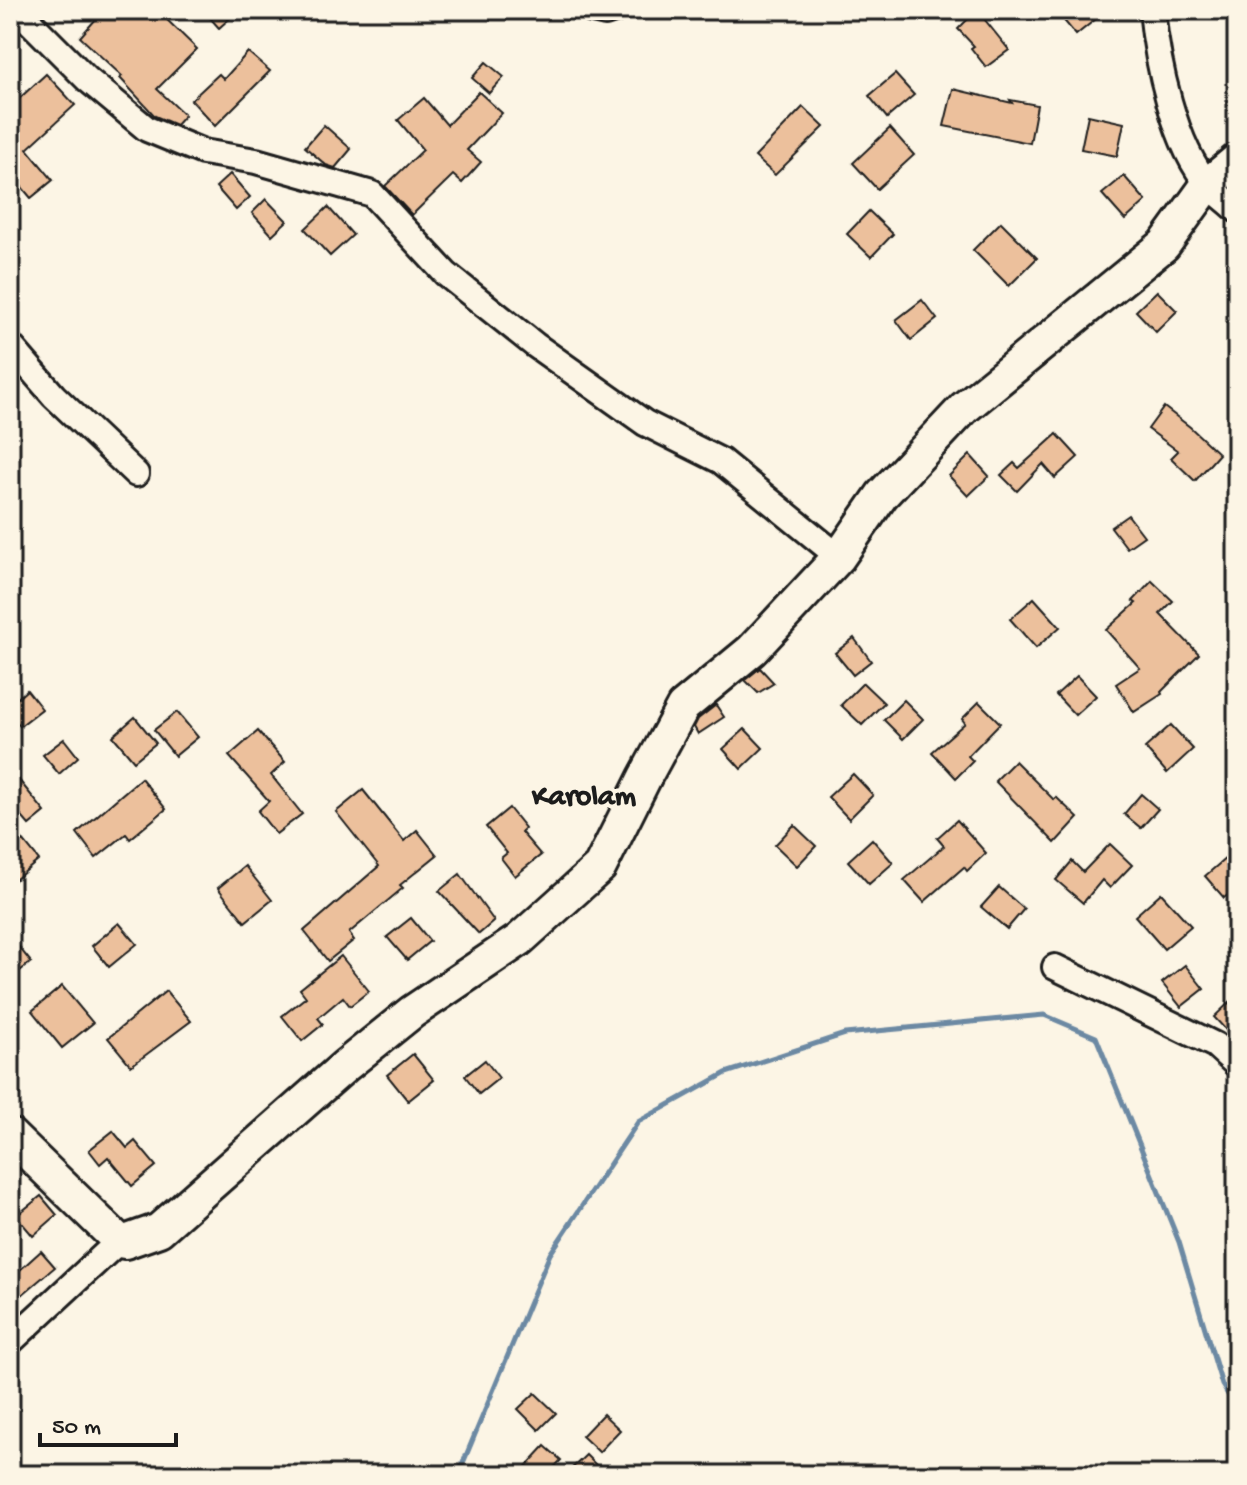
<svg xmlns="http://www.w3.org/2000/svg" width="1247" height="1485" font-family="'Gochi Hand',sans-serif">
	<rect width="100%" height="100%" fill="#fcf5e5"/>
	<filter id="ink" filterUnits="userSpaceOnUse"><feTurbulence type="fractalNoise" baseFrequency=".0125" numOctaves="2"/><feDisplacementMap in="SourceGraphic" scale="16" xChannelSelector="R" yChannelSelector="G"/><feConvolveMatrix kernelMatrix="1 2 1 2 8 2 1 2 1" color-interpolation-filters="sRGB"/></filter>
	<g filter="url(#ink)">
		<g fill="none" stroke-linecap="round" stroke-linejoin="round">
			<polyline stroke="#6c89a3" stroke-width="5" points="458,1475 550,1254 638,1122 726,1073 845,1034 1044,1015 1096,1037 1179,1242 1222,1385 1237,1409"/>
		</g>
		<g fill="#ecc09c" stroke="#1c1c1c" stroke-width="2">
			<polygon points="104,10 157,10 197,49 157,89 185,115 176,125 155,116 120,78 122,76 80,37"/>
			<polygon points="203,10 239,10 219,28"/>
			<polygon points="977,10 1009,50 986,67 971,48 974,46 958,29"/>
			<polygon points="1070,10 1107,10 1076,35 1061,17"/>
			<polygon points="248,52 270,71 215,126 191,100 219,74 224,79"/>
			<polygon points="486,62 504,77 489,93 472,78"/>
			<polygon points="46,74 75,105 27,149 53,180 31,198 10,173 10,107"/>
			<polygon points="895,74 914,95 887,118 869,96"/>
			<polygon points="953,89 1012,103 1010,100 1037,105 1030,143 944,126"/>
			<polygon points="479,92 502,113 467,150 481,162 462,183 453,175 412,215 385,186 423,150 398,120 424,98 447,125"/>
			<polygon points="803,107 824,127 775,175 755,157"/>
			<polygon points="1088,115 1124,123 1117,156 1081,149"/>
			<polygon points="324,125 351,149 335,168 326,165 305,147"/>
			<polygon points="890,128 914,155 877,189 853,163"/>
			<polygon points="230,174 250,197 236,210 216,187"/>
			<polygon points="1124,176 1146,201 1125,220 1102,194"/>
			<polygon points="266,199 287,221 272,235 252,213"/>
			<polygon points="328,207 353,235 330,256 305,229"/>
			<polygon points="869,211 893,234 871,257 847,234"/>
			<polygon points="1001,222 1037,258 1009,286 973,250"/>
			<polygon points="1157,291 1177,311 1156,332 1136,311"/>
			<polygon points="922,300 937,319 911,340 896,320"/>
			<polygon points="1164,407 1190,427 1219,454 1195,481 1171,458 1178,451 1148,429"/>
			<polygon points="1057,434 1078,457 1055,478 1043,464 1017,491 1001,475 1014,463 1019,468"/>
			<polygon points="970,455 989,476 968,496 949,476"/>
			<polygon points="1128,515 1144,536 1127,548 1111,527"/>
			<polygon points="1152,581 1173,601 1160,614 1199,654 1161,692 1162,694 1134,712 1116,684 1140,668 1106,630 1136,603 1133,601"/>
			<polygon points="1034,598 1060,627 1036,648 1010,619"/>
			<polygon points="854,638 871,661 853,675 835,653"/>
			<polygon points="760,668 774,683 758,693 745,680"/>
			<polygon points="1077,676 1096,696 1075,715 1056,695"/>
			<polygon points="863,683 884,703 862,725 841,705"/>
			<polygon points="27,690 42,709 20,726 10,714 10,705"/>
			<polygon points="904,700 923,719 903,739 884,720"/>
			<polygon points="979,702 1000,723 968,756 973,761 956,778 932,752 965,723 962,719"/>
			<polygon points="716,705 724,717 698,734 694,727 698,719"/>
			<polygon points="177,712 198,737 175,756 154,730"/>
			<polygon points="135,717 156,743 134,761 113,736"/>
			<polygon points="1171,725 1193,749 1167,773 1145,748"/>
			<polygon points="745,729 763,748 741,769 723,749"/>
			<polygon points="258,731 285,762 271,775 302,814 276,834 258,811 269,801 229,756"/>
			<polygon points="64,739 78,757 59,774 43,755"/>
			<polygon points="1015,761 1054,800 1056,797 1078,818 1055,843 995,781"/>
			<polygon points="853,774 873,795 849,819 828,797"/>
			<polygon points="141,778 166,809 130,839 126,834 96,858 77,833"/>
			<polygon points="18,779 45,812 29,825 10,803 10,785"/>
			<polygon points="363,790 404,841 417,830 437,855 400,885 403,888 349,933 354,940 328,961 304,931 379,866 336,812"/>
			<polygon points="1141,794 1158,809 1141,828 1124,814"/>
			<polygon points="509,808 525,828 521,832 541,855 515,876 501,858 507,853 486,827"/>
			<polygon points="957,820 986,853 967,871 964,867 924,902 904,880 944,846 937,838"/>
			<polygon points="10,824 39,860 10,884"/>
			<polygon points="794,825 816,846 797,866 775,845"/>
			<polygon points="872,839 893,863 869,884 848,861"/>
			<polygon points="1110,844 1132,865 1110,888 1102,880 1083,903 1056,880 1072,861 1083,872"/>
			<polygon points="1226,858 1237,871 1237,888 1224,898 1205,876"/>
			<polygon points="245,866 272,900 245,922 218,888"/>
			<polygon points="460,874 494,921 479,934 439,891"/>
			<polygon points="999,887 1024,909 1007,929 981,907"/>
			<polygon points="1161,893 1191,926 1164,949 1135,916"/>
			<polygon points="411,918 430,941 407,960 387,937"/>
			<polygon points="119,923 137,944 109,967 92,946"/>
			<polygon points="10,936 31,962 10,979"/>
			<polygon points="341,956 369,991 350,1006 343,997 318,1018 323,1024 302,1041 282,1016 306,997 300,989"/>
			<polygon points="1185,965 1204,989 1181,1007 1162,983"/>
			<polygon points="62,986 93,1023 62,1048 32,1011"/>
			<polygon points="166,991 191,1021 131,1066 108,1038"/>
			<polygon points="1237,995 1237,1042 1214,1017"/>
			<polygon points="413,1054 434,1080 408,1101 387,1075"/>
			<polygon points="485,1060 499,1078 479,1094 465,1076"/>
			<polygon points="113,1131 127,1148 135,1141 156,1166 132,1186 108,1157 100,1164 89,1150"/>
			<polygon points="41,1196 57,1215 33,1236 16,1216"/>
			<polygon points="41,1251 55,1267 10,1305 10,1279"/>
			<polygon points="535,1393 556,1413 539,1430 518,1409"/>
			<polygon points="603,1414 620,1430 599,1452 582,1436"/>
			<polygon points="545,1446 561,1460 547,1475 518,1475"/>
			<polygon points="586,1455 606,1475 565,1475"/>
		</g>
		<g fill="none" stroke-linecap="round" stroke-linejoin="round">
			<g stroke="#1c1c1c" stroke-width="30">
				<g id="minor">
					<polyline points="18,10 87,79 147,129 203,152 256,161 372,194 446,274 535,345 645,423 721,461 839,557"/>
					<polyline points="592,10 605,13 614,10"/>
					<path d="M1152 10C1157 61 1174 146 1209 185 1217 194 1228 201 1237 210"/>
					<polyline points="10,345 54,396 136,474"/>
					<polyline points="1055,967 1215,1045 1237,1065"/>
					<polyline points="10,1342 119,1241"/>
				</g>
			</g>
			<g stroke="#1c1c1c" stroke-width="38">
				<polyline id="major" points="10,1135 119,1241 125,1242 159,1230 345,1066 412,1012 519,940 600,867 645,777 683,707 752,650 839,557 882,495 964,408 1164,245 1208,184 1237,160"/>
			</g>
			<use href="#minor" stroke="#fcf5e5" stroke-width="24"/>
			<use href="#major" stroke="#fcf5e5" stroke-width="32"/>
		</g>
	</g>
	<g text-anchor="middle" stroke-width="8" stroke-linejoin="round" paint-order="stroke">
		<g font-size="30" font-weight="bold" fill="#1c1c1c" stroke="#fcf5e5">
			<text x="584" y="804">Karolam</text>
		</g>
	</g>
	<rect width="1247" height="1485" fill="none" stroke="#fcf5e5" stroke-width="40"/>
	<rect x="20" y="20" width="1207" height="1445" fill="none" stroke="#1c1c1c" stroke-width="3" filter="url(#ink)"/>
	<path d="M40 1433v12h136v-12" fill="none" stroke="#1c1c1c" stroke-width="4"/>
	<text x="52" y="1433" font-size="24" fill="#1c1c1c" stroke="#fcf5e5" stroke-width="6" paint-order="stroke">50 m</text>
</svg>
